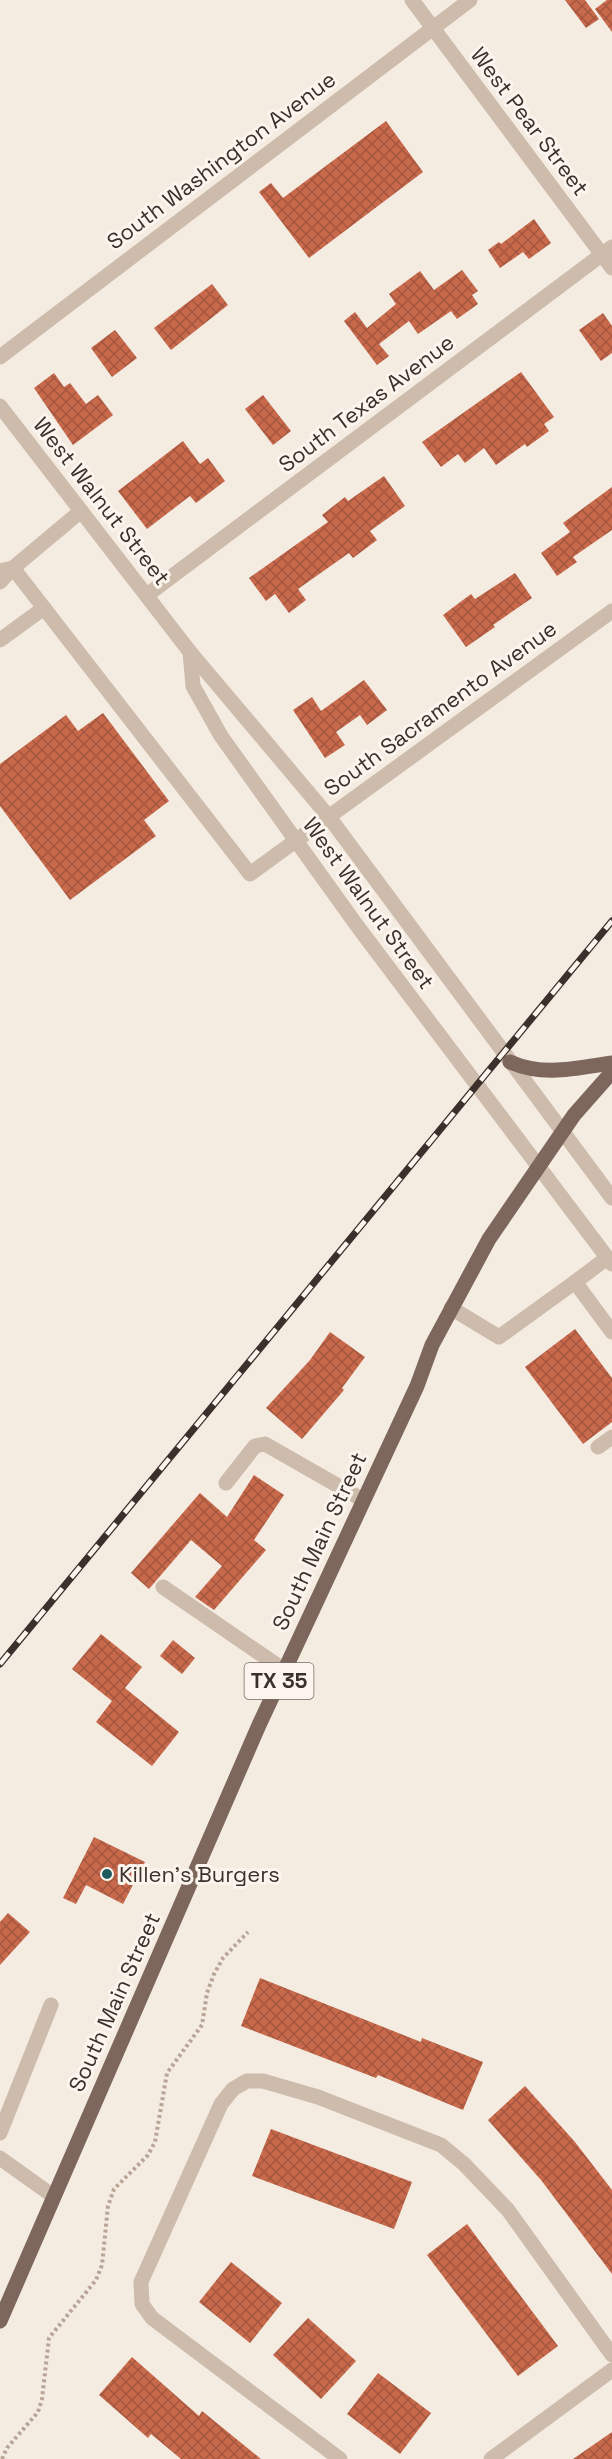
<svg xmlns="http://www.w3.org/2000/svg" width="612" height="2459" font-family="'Space Grotesk',sans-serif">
	<defs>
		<pattern id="building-cross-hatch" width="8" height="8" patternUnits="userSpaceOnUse" patternTransform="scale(1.5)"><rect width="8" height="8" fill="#c8694b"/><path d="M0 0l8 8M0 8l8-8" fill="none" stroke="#a4573f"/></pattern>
	</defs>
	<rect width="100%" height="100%" fill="#f4ebe1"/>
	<g fill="url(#building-cross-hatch)">
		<polygon points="565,0 585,0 599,19 586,28"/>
		<polygon points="607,0 612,0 612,32 595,9"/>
		<polygon points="386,121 423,172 309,258 259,192 271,183 283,198"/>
		<polygon points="534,219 551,243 529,259 523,252 500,268 488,250 499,242 501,244"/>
		<polygon points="462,270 478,291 472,295 478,304 457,319 451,311 418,334 409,321 379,344 389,356 377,365 344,321 355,312 367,328 396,304 389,294 420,271 434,290"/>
		<polygon points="212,284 228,305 171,350 154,328"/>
		<polygon points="603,313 612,326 612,353 601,361 579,330"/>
		<polygon points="115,330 137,358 112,377 91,348"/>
		<polygon points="521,372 554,417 544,424 549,431 527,447 525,444 496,465 484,448 465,463 458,454 441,467 422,442"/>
		<polygon points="54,373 64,387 70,383 86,404 98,395 113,415 73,445 34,388"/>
		<polygon points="263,395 291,431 273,445 245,409"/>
		<polygon points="183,441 200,464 208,458 225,481 196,503 190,496 147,529 118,491"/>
		<polygon points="384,476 405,506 370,531 377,540 353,558 349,553 298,589 306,600 289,613 275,594 266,601 249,578 328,522 322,515 345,497 348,501"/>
		<polygon points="612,487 612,530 573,557 577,562 557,576 541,553 570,532 563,523"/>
		<polygon points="515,573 532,598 493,625 495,627 466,647 443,615 471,594 475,599"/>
		<polygon points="364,680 387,710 367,725 360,715 336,732 345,745 325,758 293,710 312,697 321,711"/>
		<polygon points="103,713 169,801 144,820 156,836 70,900 0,806 0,764 66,715 78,731"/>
		<polygon points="575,1329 612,1378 612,1422 583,1444 525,1367"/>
		<polygon points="330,1332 365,1357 342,1388 344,1390 302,1439 266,1408 310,1360"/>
		<polygon points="254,1475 284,1495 254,1540 266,1550 214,1610 195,1597 222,1566 191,1540 149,1589 131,1573 200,1493 227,1517"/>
		<polygon points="101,1634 142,1667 125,1688 179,1732 152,1766 96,1722 112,1701 72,1669"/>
		<polygon points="173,1640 195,1658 182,1674 160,1656"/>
		<polygon points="94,1837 145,1862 123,1904 86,1885 76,1904 63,1898"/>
		<polygon points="8,1913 30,1932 0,1965 0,1922"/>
		<polygon points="260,1978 421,2042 422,2038 483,2062 463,2110 378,2075 376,2078 241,2026"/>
		<polygon points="525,2086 575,2142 612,2190 612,2274 541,2180 488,2120"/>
		<polygon points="271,2129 412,2182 394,2229 252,2176"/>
		<polygon points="467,2224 558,2346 518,2376 427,2255"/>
		<polygon points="231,2262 282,2303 250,2343 199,2302"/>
		<polygon points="308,2318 356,2361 321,2399 273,2355"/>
		<polygon points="132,2357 199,2416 202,2411 261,2459 181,2459 151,2434 148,2438 99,2395"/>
		<polygon points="378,2373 431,2413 400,2454 347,2414"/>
		<polygon points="612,2432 612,2459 573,2459"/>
	</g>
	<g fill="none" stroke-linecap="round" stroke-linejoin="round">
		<polyline stroke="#b9a596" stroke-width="4" stroke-dasharray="3 3" stroke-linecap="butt" points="2,2459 7,2448 38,2412 42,2399 49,2338 96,2280 102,2265 108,2206 114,2189 148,2155 155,2142 167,2073 202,2025 207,1993 214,1974 223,1958 248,1932"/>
		<g stroke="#cdbbac" stroke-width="15">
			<polyline points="412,0 612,268"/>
			<polyline points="0,357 470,0"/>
			<polyline points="0,406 190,652 329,817 612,1198"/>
			<polyline points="3,570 13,568 81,511"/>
			<polyline points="0,582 13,568 250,874 612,611"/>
			<polyline points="147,595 612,247"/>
			<polyline points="0,640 44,608"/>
			<polyline points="190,652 193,686 221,736 358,927 612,1264"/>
			<polyline points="575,1282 607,1258"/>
			<polyline points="451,1308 499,1337 575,1282 612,1332"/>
			<polyline points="598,1447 612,1437"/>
			<polyline points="226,1483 255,1446 265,1444 363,1500"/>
			<polyline points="163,1587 284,1670"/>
			<polyline points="0,2133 51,2005"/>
			<polyline points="0,2158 53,2196"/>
			<polyline points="340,2459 152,2318 142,2304 141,2282 221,2104 233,2089 247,2081 263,2081 318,2097 441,2145 464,2164 508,2210 612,2355"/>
			<polyline points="491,2459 612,2370"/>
		</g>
		<g stroke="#7d675c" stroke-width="15">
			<path d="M510 1062C544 1077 577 1068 612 1063"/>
			<polyline points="0,2321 259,1725 417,1386 432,1345 489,1239 574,1115 612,1072"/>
		</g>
		<g stroke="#3b302b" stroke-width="7">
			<polyline id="rail" points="0,1664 612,921"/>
		</g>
		<use href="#rail" stroke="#fbf5ee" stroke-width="4.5" stroke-dasharray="14" stroke-linecap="butt"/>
	</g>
	<circle fill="#1f5a5e" stroke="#fbf5ee" stroke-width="2" cx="107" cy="1874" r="6"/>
	<g text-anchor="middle" stroke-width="6" stroke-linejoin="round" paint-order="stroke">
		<rect fill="#fbf5ee" stroke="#756b66" stroke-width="1.5" x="244.5" y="1663" width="69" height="36" rx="4.5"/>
		<g font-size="21" font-weight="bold" fill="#3b302b">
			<text x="279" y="1688">TX 35</text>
		</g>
		<g font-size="22" fill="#3b302b" stroke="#fbf5ee">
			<text transform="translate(530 121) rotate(53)" y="8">West Pear Street</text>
			<text transform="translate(221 160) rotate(-37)" y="8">South Washington Avenue</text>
			<text transform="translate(366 403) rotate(-37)" y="8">South Texas Avenue</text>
			<text transform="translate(102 501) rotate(52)" y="8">West Walnut Street</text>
			<text transform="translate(440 708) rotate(-36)" y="8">South Sacramento Avenue</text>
			<text transform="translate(369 903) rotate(54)" y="8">West Walnut Street</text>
			<text transform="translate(319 1541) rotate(-65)" y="8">South Main Street</text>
			<text transform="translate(114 2002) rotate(-66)" y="8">South Main Street</text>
		</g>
		<g font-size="22" fill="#3b302b" stroke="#fbf5ee" text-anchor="start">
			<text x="119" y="1882">Killen’s Burgers</text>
		</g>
	</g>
</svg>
